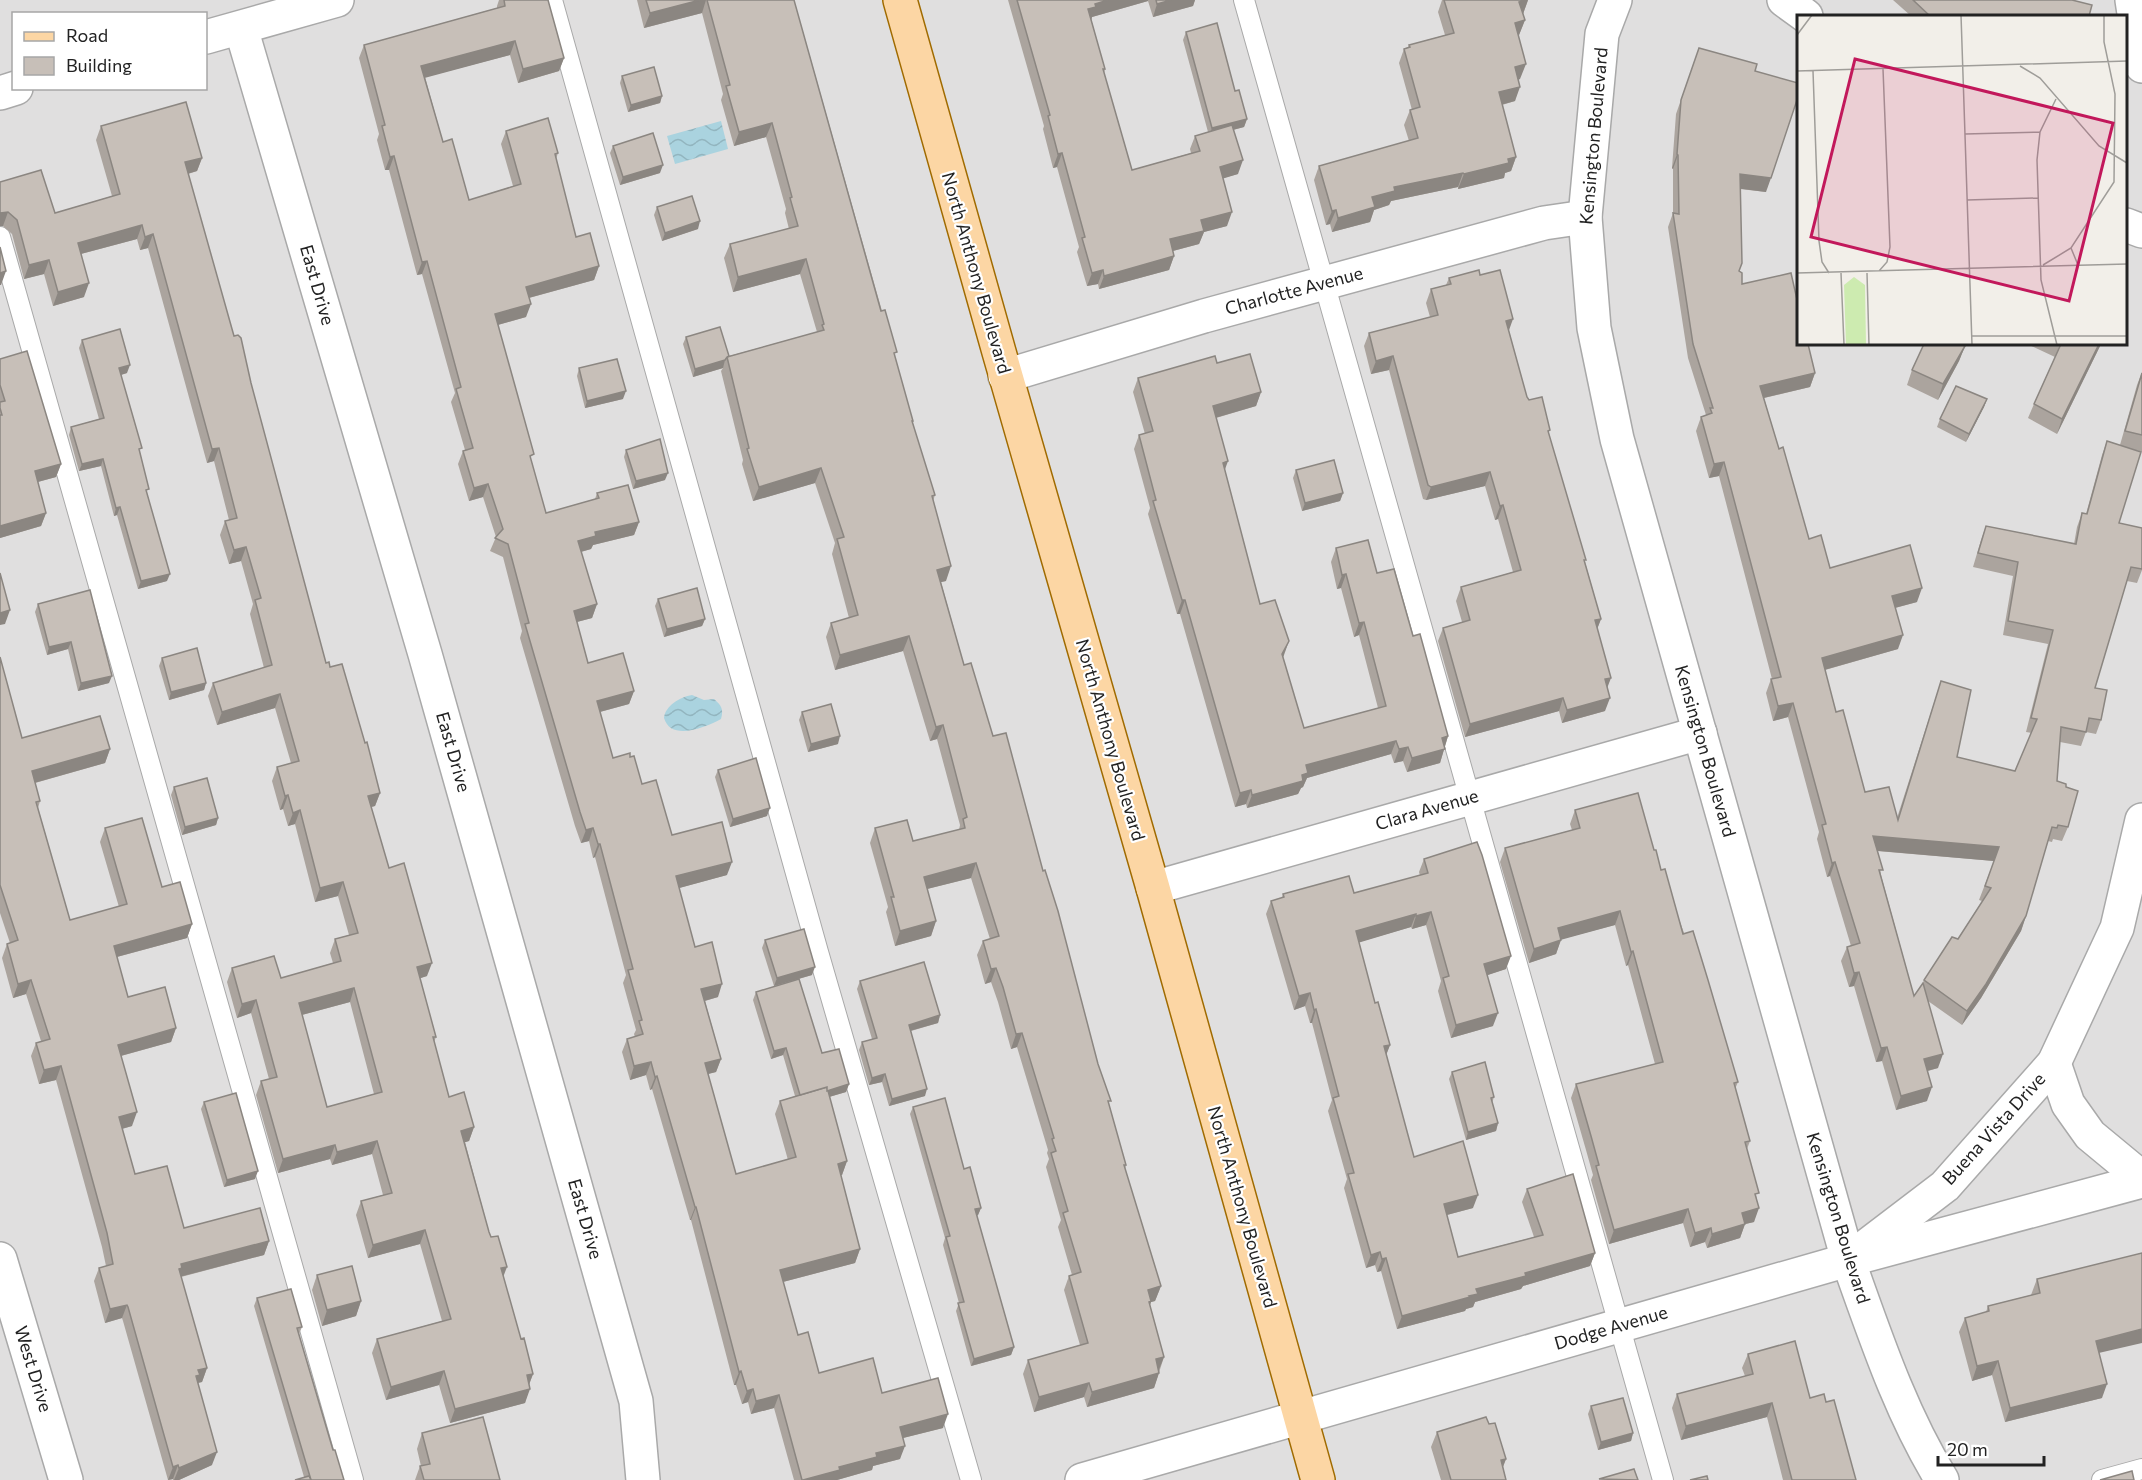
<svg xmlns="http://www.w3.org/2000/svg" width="2142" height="1480" font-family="Commissioner,sans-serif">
	<defs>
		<pattern id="water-waves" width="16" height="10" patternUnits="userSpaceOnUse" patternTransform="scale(1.5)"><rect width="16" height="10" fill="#aad3df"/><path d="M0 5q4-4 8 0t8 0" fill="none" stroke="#92b5bf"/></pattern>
	</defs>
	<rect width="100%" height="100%" fill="#f2efe9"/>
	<path fill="#e0dfdf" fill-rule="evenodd" d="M0 0H2142V1480H0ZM14 14H206V88H14ZM1798 16H2126V344H1798Z"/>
	<g fill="url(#water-waves)">
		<polygon points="721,121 728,149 675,164 667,136"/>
		<path d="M692 695 704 700 714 699C721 705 724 709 721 719 706 727 671 742 664 718 665 706 680 697 692 695Z"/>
	</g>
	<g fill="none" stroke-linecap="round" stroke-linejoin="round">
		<g stroke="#a9a9a9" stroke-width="22">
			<g id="service">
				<polyline points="552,0 818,952 971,1480"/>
				<polyline points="1244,0 1663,1480"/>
				<polyline points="0,237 353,1480"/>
				<polyline points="2102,1480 2142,1469"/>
			</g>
		</g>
		<g stroke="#a9a9a9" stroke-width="36">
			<g id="minor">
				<path d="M1615 0 1602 34 1585 217 1594 328 1617 439 1848 1260C1875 1335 1900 1412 1942 1480"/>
				<polyline points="1784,0 1806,16"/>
				<polyline points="2132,0 2142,66"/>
				<polyline points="241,28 425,654 636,1401 643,1480"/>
				<polyline points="206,37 337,0"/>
				<polyline points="0,93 16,88"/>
				<polyline points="2126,225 2142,231"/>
				<polyline points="1005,376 1204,316 1544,223 1585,217"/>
				<polyline points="1153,888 1700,733"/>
				<polyline points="2054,1063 2068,1104 2090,1135 2142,1178"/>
				<polyline points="1861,1250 1945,1186 2054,1063 2117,928 2142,820"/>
				<polyline points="0,1259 66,1480"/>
				<polyline points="1082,1480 1848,1260 2142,1181"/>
			</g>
		</g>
		<g stroke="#a06b00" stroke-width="36">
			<polyline id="primary" points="900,0 999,352 1153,888 1318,1480"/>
		</g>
		<use href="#service" stroke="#fff" stroke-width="20"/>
		<use href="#minor" stroke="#fff" stroke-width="33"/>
		<use href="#primary" stroke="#fcd6a4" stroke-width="33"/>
	</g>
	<g fill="#aba49e" fill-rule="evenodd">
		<polygon points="499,0 548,0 564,58 559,71 518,83 510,55 425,77 443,142 469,200 513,186 501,144 506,131 558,153 556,159 576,237 599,266 594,280 529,298 526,317 498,325 531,462 546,513 595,499 597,493 639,522 634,535 593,545 591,549 581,552 597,604 592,618 577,622 588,663 634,691 629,704 600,712 613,758 642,784 672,835 727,875 679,888 695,947 718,997 705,1001 721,1059 716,1072 708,1074 736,1174 788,1160 775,1114 780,1101 795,1096 783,1055 771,1059 753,1000 756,992 822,1053 849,1084 846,1092 829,1097 847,1161 842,1175 841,1175 860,1249 855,1263 783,1282 798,1335 819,1373 882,1393 943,1428 903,1438 900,1459 873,1466 872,1470 837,1480 794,1480 774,1408 751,1414 748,1402 742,1404 736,1385 734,1385 691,1220 690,1220 652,1089 650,1090 646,1075 630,1080 622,1052 627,1039 635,1037 634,1034 636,1030 623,983 626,975 595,857 593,858 589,841 581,843 575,826 520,638 522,631 503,557 490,551 496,537 483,497 469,501 458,464 463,451 465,450 451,402 455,393 422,274 417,275 389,170 385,170 377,140 379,134 359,58 364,45 497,8 497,6"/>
		<polygon points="637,0 794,0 895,357 912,424 935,495 933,501 946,581 941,582 964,665 993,736 1043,871 1109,1104 1126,1165 1125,1169 1161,1286 1155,1301 1151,1302 1150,1305 1164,1357 1154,1388 1087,1407 1084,1397 1034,1412 1023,1374 1028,1360 1080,1345 1064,1290 1069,1276 1072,1275 1058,1227 1061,1220 1046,1167 1049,1159 1047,1153 1048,1150 1017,1047 1011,1049 998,1002 991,982 985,984 977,955 983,941 990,939 971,878 927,889 936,921 931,936 895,946 886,912 888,907 870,843 875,828 913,841 959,830 960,825 937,739 930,741 903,651 835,670 826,637 831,623 849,618 832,554 835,543 815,483 753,501 742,464 743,460 721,371 723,368 693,377 683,344 686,337 729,356 817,332 800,274 733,292 724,258 730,244 789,229 785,213 786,209 766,137 734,146 721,100 723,94 702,13 644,28"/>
		<polygon points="1008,0 1195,0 1193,6 1153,17 1148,1 1092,17 1091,19 1105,69 1104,73 1132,170 1191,153 1190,149 1195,136 1208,132 1183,40 1186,32 1235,91 1247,119 1244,127 1233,130 1238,174 1223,178 1227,226 1204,232 1199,244 1173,251 1174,256 1169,270 1099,289 1098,284 1087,286 1077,252 1079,247 1057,167 1053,168 1043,129 1044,126"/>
		<polygon points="1442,0 1528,0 1523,14 1525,20 1519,35 1518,35 1520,79 1518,80 1515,101 1502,105 1516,157 1511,171 1505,173 1504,178 1458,189 1458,187 1391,201 1389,205 1374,210 1370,222 1332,232 1330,224 1326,225 1314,180 1319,166 1409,141 1404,125 1410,110 1412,110 1399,63 1404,49 1408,47 1409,45 1445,35 1438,12"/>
		<polygon points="1893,0 2072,0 2089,16 1911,16"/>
		<path d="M1699 48 1755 71 1766 192 1740 189 1739 271 1742 284 1815 373 1810 387 1764 398 1779 449 1809 539 1830 568 1917 602 1895 608 1898 649 1825 670 1836 712 1865 792 1897 818 1941 681 1957 757 2015 771 2032 733 2026 732 2048 644 2003 635 2013 576 1973 567 1981 540 1986 526 2074 544 2077 527 2082 513 2086 514 2102 455 2107 441 2120 445 2137 385 2142 372V452L2136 450 2119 523 2142 528V570L2137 583 2127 581 2095 688 2101 720 2096 734 2086 732 2081 746 2060 742 2057 781 2068 827 2062 841 2053 839 2052 842 2048 841 2026 916 2021 931 1981 998 1962 1025 1928 1001 1938 1068 1928 1071 1927 1101 1896 1110 1882 1061 1876 1062 1854 986 1849 987 1841 961 1847 947 1851 946 1830 876 1827 877 1817 839 1819 832 1788 717 1773 721 1766 693 1771 679H1772L1719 476 1709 478 1696 431 1701 417 1706 415 1688 358 1668 227 1673 213V169L1672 168 1676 114ZM1877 851 1994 861 1979 900 1982 901 1958 939 1924 980 1923 984 1914 996 1881 875Z"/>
		<polygon points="622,76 662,96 660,103 628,112 620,83"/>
		<path d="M101 126 202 158 197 171 188 174 234 336 251 383 326 663 330 667 365 743 380 793 375 806 371 807 389 868 427 976 420 978 436 1037 434 1042 449 1097 474 1127 469 1141 465 1142 489 1232 503 1275 521 1339 533 1374 529 1385 525 1403 450 1423 439 1385 386 1400 372 1353 377 1339 442 1321 420 1244 368 1258 356 1215 361 1201 383 1195 372 1154 332 1165 330 1159 278 1173 256 1095 261 1081 269 1079 251 1013 237 1018 227 982 232 968 281 978 333 963 330 953 335 939 349 935 338 896 315 902 295 824 288 826 283 809 280 810 272 781 277 767 291 763 275 708 217 725 208 696 213 683 264 668 250 614 253 604 241 561 229 564 220 535 225 521 229 520 214 461 207 463 148 248 140 250 137 239 81 254 84 297 53 306 44 274 24 279 12 234 3 226 0 182 55 213 112 196 96 140ZM350 1002 374 1094 327 1107 302 1015Z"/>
		<polygon points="613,146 660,173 620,185 610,153"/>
		<polygon points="657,207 698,229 662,241 654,215"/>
		<polygon points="1480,275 1509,331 1527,397 1549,434 1601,619 1597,629 1607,687 1605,711 1562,723 1559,711 1465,737 1438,641 1443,628 1462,622 1456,601 1461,587 1513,572 1498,519 1495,520 1485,486 1426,500 1423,499 1389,370 1371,374 1364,346 1369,333 1430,317 1426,303 1431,289 1446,285 1449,278"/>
		<polygon points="82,340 127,373 121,375 140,454 147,494 167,581 138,589 117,515 114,516 101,466 79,471 69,435 71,427 99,419 79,348"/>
		<polygon points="2027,344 2101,344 2057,434 2028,418 2034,404 2055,357"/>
		<polygon points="1965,346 1959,361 1938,400 1907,385 1912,370"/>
		<polygon points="0,359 61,464 56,477 38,482 46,513 41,526 0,538"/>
		<polygon points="1217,363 1261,392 1256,406 1216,418 1225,470 1260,604 1284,655 1283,657 1304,728 1378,708 1359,635 1354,637 1341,588 1337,589 1331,562 1336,548 1377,573 1413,636 1448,736 1440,763 1407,772 1403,761 1394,763 1391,754 1307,778 1303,787 1301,788 1298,794 1247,808 1246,804 1235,807 1180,614 1177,614 1148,514 1150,508 1134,449 1139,435 1145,434 1133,392 1138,378"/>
		<polygon points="579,368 623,399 585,408 577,376"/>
		<polygon points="1987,399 1984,407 1966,442 1937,427 1940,419"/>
		<polygon points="626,450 665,480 633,489 624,457"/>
		<polygon points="1296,470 1343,493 1340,501 1302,511 1293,478"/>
		<polygon points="658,599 705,619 702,626 664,637 655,606"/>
		<polygon points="38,604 109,683 78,691 68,649 47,655 35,612"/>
		<polygon points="0,657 22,738 110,749 105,763 35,783 40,801 38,808 70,920 119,907 100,842 105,828 162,887 192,924 187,938 117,957 128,997 176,1028 171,1042 121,1056 132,1126 122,1129 135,1174 184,1228 269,1241 264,1255 181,1277 207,1368 202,1382 198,1383 212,1465 179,1480 173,1480 173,1479 168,1480 123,1321 122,1318 105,1323 94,1281 99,1268 106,1266 102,1247 56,1080 39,1084 31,1056 36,1043 41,1041 26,994 13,998 2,958 7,944 10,943 0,913"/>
		<polygon points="162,658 206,683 204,690 169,700 159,666"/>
		<polygon points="802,712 838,744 808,752 799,720"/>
		<polygon points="718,770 767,816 730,827 715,777"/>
		<polygon points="174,787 218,818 216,825 182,835 171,795"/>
		<polygon points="1575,810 1654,850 1738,1082 1735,1089 1750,1141 1747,1149 1757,1200 1754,1222 1745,1224 1740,1238 1707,1248 1705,1242 1690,1247 1683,1223 1609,1244 1591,1180 1593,1175 1586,1150 1571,1098 1576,1084 1655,1064 1628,965 1626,966 1615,925 1561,939 1556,954 1529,963 1500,862 1505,848 1572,830 1570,824"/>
		<polygon points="1424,859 1506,969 1487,975 1493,1026 1451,1038 1438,991 1441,981 1426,925 1412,929 1411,927 1359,942 1375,1003 1390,1045 1386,1055 1414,1157 1473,1208 1447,1215 1458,1257 1534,1237 1522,1202 1527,1189 1595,1253 1590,1266 1523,1286 1521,1289 1475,1302 1473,1307 1466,1309 1465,1311 1397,1329 1381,1271 1377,1272 1375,1265 1366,1268 1344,1188 1347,1179 1328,1111 1332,1100 1312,1023 1310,1023 1305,1006 1294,1010 1266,914 1271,901 1282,898 1283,894 1354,893 1420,876 1419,872"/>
		<polygon points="765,940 812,975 774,986 762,948"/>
		<polygon points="860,981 940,1015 938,1023 911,1031 925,1096 889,1106 882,1082 869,1085 859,1050 862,1042 872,1039 857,989"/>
		<polygon points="1452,1072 1494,1097 1492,1103 1498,1123 1496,1131 1466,1140 1449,1079"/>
		<polygon points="204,1102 255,1179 224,1187 201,1109"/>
		<polygon points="913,1107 964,1169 981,1208 978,1215 977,1216 1014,1347 1011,1355 971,1366 956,1311 959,1303 943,1245 945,1238 910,1114"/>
		<polygon points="317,1275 361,1301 356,1316 322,1326 312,1290"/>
		<polygon points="2037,1279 2099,1353 2102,1398 2005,1422 1992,1375 1972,1381 1959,1332 1965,1318 1986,1312 1988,1306 2031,1295"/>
		<polygon points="257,1298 302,1327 299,1334 333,1450 344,1480 304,1477 254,1306"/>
		<polygon points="1748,1354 1810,1398 1826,1402 1856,1480 1783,1480 1767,1417 1681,1440 1672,1408 1677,1394 1745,1376 1742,1368"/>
		<polygon points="1591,1406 1633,1433 1631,1441 1598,1450 1588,1414"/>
		<polygon points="1489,1424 1506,1459 1503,1467 1506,1480 1441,1480 1431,1447 1437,1432"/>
		<polygon points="422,1433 500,1480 415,1480 420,1466 421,1466 417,1449"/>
	</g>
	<g fill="#8b8681">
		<polygon points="700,0 706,0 702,13 644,28 650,13"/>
		<polygon points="1108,0 1148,0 1148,1 1092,17 1091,21 1088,9 1095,4"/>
		<polygon points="1171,0 1195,0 1193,6 1153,17 1157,4"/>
		<polygon points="1526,0 1528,0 1523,14 1519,2"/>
		<polygon points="1525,20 1519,35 1509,38 1515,23"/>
		<polygon points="515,41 510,55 417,80 421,66"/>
		<polygon points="564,58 559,71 518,83 523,69"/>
		<polygon points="1526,64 1520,79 1510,82 1515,67"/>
		<polygon points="1520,87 1515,101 1493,107 1499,92"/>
		<polygon points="662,96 660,103 628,112 631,105"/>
		<polygon points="1247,119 1244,127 1209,136 1212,128"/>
		<polygon points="772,123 766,137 734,146 739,132"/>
		<polygon points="1062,153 1057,167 1053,168 1058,154"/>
		<polygon points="1677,154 1678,155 1673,169 1672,168"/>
		<polygon points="394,156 389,170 385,170 390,157"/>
		<polygon points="1516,157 1511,171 1505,173 1504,178 1458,189 1464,174"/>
		<polygon points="202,158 197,171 180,176 185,162"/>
		<polygon points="1243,160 1238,174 1215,181 1220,167"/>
		<polygon points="663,165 660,173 620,185 623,177"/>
		<polygon points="1463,173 1458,187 1391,201 1389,205 1374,210 1370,222 1332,232 1338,218 1372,197 1394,187"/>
		<polygon points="1740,174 1771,178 1766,192 1735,188"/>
		<polygon points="1336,210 1330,224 1326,225 1332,211"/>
		<polygon points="1,212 8,212 3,226 0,226 0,213"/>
		<polygon points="1232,212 1227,226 1204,232 1199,244 1165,253 1170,239 1201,220"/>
		<polygon points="700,221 698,229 662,241 665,233"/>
		<polygon points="142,225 137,239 73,256 78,243"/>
		<polygon points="153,234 148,248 140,250 145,237"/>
		<polygon points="1174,256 1169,270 1099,289 1104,276"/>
		<polygon points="806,259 800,274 733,292 738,277"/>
		<polygon points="49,260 44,274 24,279 29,265"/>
		<polygon points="427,261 422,274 417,275 422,262"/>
		<polygon points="599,266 594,280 521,300 526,287"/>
		<polygon points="1103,270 1098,284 1087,286 1092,273"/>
		<polygon points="6,271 1,285 0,285 0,273"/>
		<polygon points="89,283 84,297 53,306 58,292"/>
		<polygon points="531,304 526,317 490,327 495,314"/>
		<polygon points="1513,319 1508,333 1506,321"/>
		<polygon points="2099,344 2101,344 2057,434 2062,419"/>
		<polygon points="1965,346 1959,361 1938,400 1943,384"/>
		<polygon points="1393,356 1389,370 1371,374 1376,361"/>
		<polygon points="725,360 723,368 693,377 695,369"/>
		<polygon points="130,365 127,373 117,376 119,368"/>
		<polygon points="1815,373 1810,387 1755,400 1760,386"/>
		<polygon points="626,391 623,399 585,408 587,401"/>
		<polygon points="1261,392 1256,406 1208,420 1213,406"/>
		<polygon points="1987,399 1984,407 1966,442 1969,434"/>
		<polygon points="219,448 214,461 207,463 212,449"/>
		<polygon points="103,459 101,466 79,471 82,464"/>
		<polygon points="1228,461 1223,475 1223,463"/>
		<polygon points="1724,462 1719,476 1709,478 1714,464"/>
		<polygon points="61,464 56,477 30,484 35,471"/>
		<polygon points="821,468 815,483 753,501 759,487"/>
		<polygon points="1490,472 1485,486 1426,500 1431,487"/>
		<polygon points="668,473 665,480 633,489 636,481"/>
		<polygon points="488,484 483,497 469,501 474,488"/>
		<polygon points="1343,493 1340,501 1302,511 1305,503"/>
		<polygon points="1503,505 1498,519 1495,520 1500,506"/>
		<polygon points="120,507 117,515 114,516 116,508"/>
		<polygon points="46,513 41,526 0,538 0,526"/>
		<polygon points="639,522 634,535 593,545 591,549 573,554 578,541 595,532"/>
		<polygon points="246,547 241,561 229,564 234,550"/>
		<polygon points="951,566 946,581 932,584 937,570"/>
		<polygon points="170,574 167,581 138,589 141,581"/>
		<polygon points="1346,574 1341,588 1337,589 1342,575"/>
		<polygon points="1922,588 1917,602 1887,610 1892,596"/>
		<polygon points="1182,600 1185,600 1180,614 1177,614"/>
		<polygon points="597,604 592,618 569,624 574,611"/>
		<polygon points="10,610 5,624 0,625 0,613"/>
		<polygon points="705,619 702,626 664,637 667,629"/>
		<polygon points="1601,619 1596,632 1595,620"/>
		<polygon points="1364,622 1359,635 1354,637 1359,623"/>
		<polygon points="1903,635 1898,649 1817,672 1822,658"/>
		<polygon points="909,636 903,651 835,670 840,655"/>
		<polygon points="1289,641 1284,655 1277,668 1282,654"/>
		<polygon points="71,642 68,649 47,655 49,647"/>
		<polygon points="112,676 109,683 78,691 81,683"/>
		<polygon points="1611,678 1606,691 1605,679"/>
		<polygon points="206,683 204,690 169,700 171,692"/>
		<polygon points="634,691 629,704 592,714 597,701"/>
		<polygon points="280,694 275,708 217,725 222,712"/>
		<polygon points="1563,698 1559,711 1465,737 1470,724"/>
		<polygon points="1610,698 1605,711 1562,723 1567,710"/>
		<polygon points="1793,703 1788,717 1773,721 1778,706"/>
		<polygon points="943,725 937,739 930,741 936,727"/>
		<polygon points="840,736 838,744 808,752 811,744"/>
		<polygon points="1448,736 1440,763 1407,772 1412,758 1442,738"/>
		<polygon points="1396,741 1391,754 1307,778 1303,787 1301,788 1298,794 1247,808 1252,795 1306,765"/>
		<polygon points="1408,747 1403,761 1394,763 1399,749"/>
		<polygon points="110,749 105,763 27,785 32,771"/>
		<polygon points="1251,790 1246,804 1235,807 1240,793"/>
		<polygon points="380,793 375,806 363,809 368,796"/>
		<polygon points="288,795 283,809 280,810 285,796"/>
		<polygon points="770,808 767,816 730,827 733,819"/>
		<polygon points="300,810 295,824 288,826 293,813"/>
		<polygon points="218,818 216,825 182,835 185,827"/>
		<polygon points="593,828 589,841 581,843 586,830"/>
		<polygon points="1873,836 1999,847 1994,861 1868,850"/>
		<polygon points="598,844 600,844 595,857 593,858"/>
		<polygon points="732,862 727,875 672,890 676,876"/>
		<polygon points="1835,862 1830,876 1827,877 1832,863"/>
		<polygon points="976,863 971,878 919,891 924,877"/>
		<polygon points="343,882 338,896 315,902 320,888"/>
		<polygon points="1620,911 1615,925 1553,942 1558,928"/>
		<polygon points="1431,912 1426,925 1412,929 1416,916"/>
		<polygon points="1416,914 1411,927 1351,945 1356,931"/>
		<polygon points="2026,916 2021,931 1981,998 1962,1025 1967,1011"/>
		<polygon points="936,921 931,936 895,946 900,931"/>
		<polygon points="192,924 187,938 109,959 114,946"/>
		<polygon points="1561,940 1556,954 1529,963 1534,949"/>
		<polygon points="1633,951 1628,965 1626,966 1631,952"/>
		<polygon points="1511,956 1506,969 1479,978 1484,964"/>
		<polygon points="432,963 427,976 412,981 417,967"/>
		<polygon points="815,967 812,975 774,986 777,978"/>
		<polygon points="996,968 991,982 985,984 991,969"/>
		<polygon points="1859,972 1854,986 1849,987 1854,973"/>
		<polygon points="31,980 26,994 13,998 18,984"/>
		<polygon points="722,984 718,997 697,1003 701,989"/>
		<polygon points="354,988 350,1002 294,1017 299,1003"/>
		<polygon points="1310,993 1305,1006 1294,1010 1299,996"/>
		<polygon points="256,1000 251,1013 237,1018 242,1004"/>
		<polygon points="1316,1009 1312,1023 1310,1023 1314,1010"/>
		<polygon points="1498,1013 1493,1026 1451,1038 1456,1025"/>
		<polygon points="940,1015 938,1023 906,1032 909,1025"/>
		<polygon points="176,1028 171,1042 113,1058 118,1045"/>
		<polygon points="1022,1033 1017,1047 1011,1049 1016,1034"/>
		<polygon points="1390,1045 1385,1058 1384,1046"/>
		<polygon points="1887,1047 1882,1061 1876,1062 1881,1048"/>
		<polygon points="786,1048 783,1055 771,1059 774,1051"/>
		<polygon points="1943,1054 1938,1068 1919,1073 1924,1059"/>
		<polygon points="721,1059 716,1072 700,1076 705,1063"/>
		<polygon points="651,1062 646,1075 630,1080 634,1066"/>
		<polygon points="61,1066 56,1080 39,1084 44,1070"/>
		<polygon points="885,1074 882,1082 869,1085 872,1078"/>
		<polygon points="657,1076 652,1089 650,1090 655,1077"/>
		<polygon points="849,1084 846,1092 798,1106 800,1098"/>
		<polygon points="1932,1087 1927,1101 1896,1110 1901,1096"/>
		<polygon points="927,1089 925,1096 889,1106 892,1099"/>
		<polygon points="137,1112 132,1126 114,1131 119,1117"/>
		<polygon points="1498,1123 1496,1131 1466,1140 1468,1132"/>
		<polygon points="474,1127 469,1141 456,1145 461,1131"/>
		<polygon points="377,1141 372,1154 332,1165 337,1152"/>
		<polygon points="335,1145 330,1159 278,1173 283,1159"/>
		<polygon points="847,1161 842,1175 833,1177 838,1164"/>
		<polygon points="258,1171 255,1179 224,1187 227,1180"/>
		<polygon points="1478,1195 1473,1208 1439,1217 1444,1204"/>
		<polygon points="695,1207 696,1207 691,1220 690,1220"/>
		<polygon points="981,1208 978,1215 972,1217 975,1209"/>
		<polygon points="1759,1208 1754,1222 1737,1226 1742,1213"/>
		<polygon points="1688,1209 1683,1223 1609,1244 1614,1230"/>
		<polygon points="1745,1224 1740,1238 1707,1248 1712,1234"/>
		<polygon points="1711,1228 1705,1242 1690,1247 1695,1233"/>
		<polygon points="425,1230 420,1244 368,1258 373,1245"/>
		<polygon points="269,1241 264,1255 179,1277 174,1283 181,1264"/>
		<polygon points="860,1249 855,1263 775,1284 780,1270"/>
		<polygon points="1380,1252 1375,1265 1366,1268 1371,1255"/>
		<polygon points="1595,1253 1590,1266 1523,1286 1521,1289 1475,1302 1473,1307 1466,1309 1465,1311 1397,1329 1402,1316 1469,1296 1476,1289 1525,1273"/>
		<polygon points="1386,1258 1381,1271 1377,1272 1382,1259"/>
		<polygon points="507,1267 502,1280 501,1268"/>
		<polygon points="1161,1286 1155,1301 1151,1302 1146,1315 1148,1290"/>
		<polygon points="361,1301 356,1316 322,1326 327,1310"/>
		<polygon points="127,1305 122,1318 105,1323 110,1309"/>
		<polygon points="2142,1329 2142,1343 2090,1355 2096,1341"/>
		<polygon points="1014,1347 1011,1355 971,1366 974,1359"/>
		<polygon points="1164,1357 1158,1372 1156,1359"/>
		<polygon points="1998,1361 1992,1375 1972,1381 1977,1366"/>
		<polygon points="207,1368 202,1382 197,1383 195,1389 198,1370"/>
		<polygon points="444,1371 439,1385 386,1400 391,1387"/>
		<polygon points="741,1371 736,1385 734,1385 739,1372"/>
		<polygon points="1159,1373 1154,1388 1087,1407 1092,1392"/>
		<polygon points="533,1374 528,1387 527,1375"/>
		<polygon points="1089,1383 1084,1397 1034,1412 1039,1397"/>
		<polygon points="2107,1384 2102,1398 2005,1422 2010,1408"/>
		<polygon points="530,1389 525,1403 450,1423 455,1409"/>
		<polygon points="753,1389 748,1402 742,1404 747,1391"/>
		<polygon points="779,1395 774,1408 751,1414 756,1401"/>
		<polygon points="1772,1403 1767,1417 1681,1440 1686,1426"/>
		<polygon points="948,1414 943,1428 895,1440 900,1427"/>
		<polygon points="1633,1433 1631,1441 1598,1450 1601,1442"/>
		<polygon points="905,1446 900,1459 873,1466 872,1470 837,1480 803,1480 876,1453"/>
		<polygon points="217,1452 212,1465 179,1480 174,1480 179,1468"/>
		<polygon points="1506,1459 1500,1474 1501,1460"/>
		<polygon points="178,1465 173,1479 168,1480 173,1467"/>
	</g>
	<g fill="#c7bfb8" stroke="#8b8681" stroke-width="1.5" fill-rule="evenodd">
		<polygon points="504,0 548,0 564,58 523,69 515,41 421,66 443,142 452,139 469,200 521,184 506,131 548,118 558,153 555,154 576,237 590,233 599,266 526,287 531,304 495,314 534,454 530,456 546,513 599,498 597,493 628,485 639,522 595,532 596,536 578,541 597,604 574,611 588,663 623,653 634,691 597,701 613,758 630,753 630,757 634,756 642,784 656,780 672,835 722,822 732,862 676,876 695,947 712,942 722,984 701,989 721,1059 705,1063 736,1174 796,1157 780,1101 827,1087 847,1161 838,1164 860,1249 780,1270 798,1335 808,1332 819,1373 873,1358 882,1393 938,1378 948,1414 900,1427 905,1446 876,1453 877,1457 839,1467 840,1470 803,1480 802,1480 779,1395 756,1401 753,1389 747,1391 741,1371 739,1372 696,1207 695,1207 657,1076 655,1077 651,1062 634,1066 627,1039 643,1034 639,1021 642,1020 628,970 633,969 600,844 598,844 593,828 586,830 580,812 525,624 529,623 508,544 495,538 503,529 488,484 474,488 463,451 473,448 456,389 461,387 427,261 422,262 394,156 390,157 382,126 385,125 364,45 505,6"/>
		<polygon points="646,0 700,0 650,13"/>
		<polygon points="707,0 794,0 881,311 885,310 897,352 894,353 913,421 912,421 935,495 932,496 951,566 937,570 964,665 971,663 993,736 1006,733 1043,871 1045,870 1058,911 1098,1064 1111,1101 1108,1101 1126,1165 1124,1165 1161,1286 1148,1290 1151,1301 1149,1302 1164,1357 1156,1359 1159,1373 1092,1392 1089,1383 1039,1397 1028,1360 1088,1343 1069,1276 1081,1272 1063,1213 1068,1211 1051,1153 1056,1151 1052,1139 1054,1138 1022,1033 1016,1034 1003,987 996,968 991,969 983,941 999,936 976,863 924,877 936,921 900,931 891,897 894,897 875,828 907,820 913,841 965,828 963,819 967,817 943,725 936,727 909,636 840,655 831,623 858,615 837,539 844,537 821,468 759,487 747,449 749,448 727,357 824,330 822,325 824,324 806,259 738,277 730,244 798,226 790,198 792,197 772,123 739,132 726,86 730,85"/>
		<polygon points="1017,0 1108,0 1095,4 1096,7 1088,9 1105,69 1103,69 1132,170 1200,151 1195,136 1232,125 1243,160 1220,167 1232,212 1201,220 1204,231 1170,239 1174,256 1104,276 1103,270 1092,273 1082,238 1085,237 1062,153 1058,154 1048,116 1050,115"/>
		<polygon points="1156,0 1171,0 1157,4"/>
		<polygon points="1444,0 1526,0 1519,2 1525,20 1515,23 1526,64 1515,67 1520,87 1499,92 1516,157 1508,159 1509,163 1464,174 1463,173 1394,187 1395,191 1372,197 1375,207 1338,218 1336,210 1332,211 1319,166 1418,138 1410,110 1420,107 1404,49 1410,47 1409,45 1454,33"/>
		<polygon points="1913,0 2072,0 2092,5 2089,16 1930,16"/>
		<polygon points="1217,23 1235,91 1239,90 1247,119 1212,128 1186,32"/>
		<polygon points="1699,48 1757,64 1755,71 1798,83 1798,97 1771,178 1740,174 1742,263 1739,271 1742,273 1742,284 1791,273 1798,304 1798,344 1808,344 1815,373 1760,386 1779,449 1783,447 1809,539 1821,535 1830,568 1910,545 1922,588 1892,596 1903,635 1822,658 1836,712 1843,710 1865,792 1889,787 1898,820 1941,681 1971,690 1957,757 2015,771 2037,719 2031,718 2053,630 2008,621 2018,562 1978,553 1986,526 2076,544 2082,513 2087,514 2107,441 2141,452 2119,523 2142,528 2142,569 2131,567 2095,688 2107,690 2101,720 2089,718 2086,732 2061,727 2057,781 2066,784 2066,787 2078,791 2068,827 2058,825 2057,828 2052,827 2026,916 1986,984 1967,1011 1924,980 1952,937 1958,939 1991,888 1985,886 1999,847 1873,836 1883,870 1879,870 1914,996 1923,983 1943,1054 1924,1059 1932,1087 1901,1096 1887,1047 1881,1048 1859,972 1854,973 1847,947 1860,943 1835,862 1832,863 1822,825 1826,824 1793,703 1778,706 1771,679 1781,677 1724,462 1714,464 1701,417 1712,413 1710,408 1713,408 1693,344 1673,213 1679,214 1678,155 1677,154 1681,100"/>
		<polygon points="654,67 662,96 631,105 622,76"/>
		<path d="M186 102 202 158 185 162 234 336 238 335 241 338 251 383 326 663 329 662 330 667 342 664 365 743 367 742 380 793 368 796 389 868 404 863 432 963 417 967 436 1037H433L449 1097 464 1092 474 1127 461 1131 489 1232 491 1237 498 1236 507 1267 501 1268 521 1339 524 1338 533 1374 527 1375 530 1389 455 1409 444 1371 391 1387 377 1339 451 1319 425 1230 373 1245 361 1201 392 1193 377 1141 337 1152 335 1145 283 1159 261 1081 277 1077 256 1000 242 1004 232 968 274 956 281 978 341 961 335 939 358 933 343 882 320 888 300 810 293 813 288 795 285 796 277 767 299 761 280 694 222 712 213 683 272 665 255 600 261 598 246 547 234 550 225 521 237 518 219 448 212 449 153 234 145 237 142 225 78 243 89 283 58 292 49 260 29 265 17 220 8 212 0 213V182L41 170 55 213 120 194 101 126ZM354 988 382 1092 327 1107 299 1003Z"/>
		<polygon points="653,133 663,165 623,177 613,146"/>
		<polygon points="692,196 700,221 665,233 657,207"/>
		<polygon points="0,247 6,271 0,273"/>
		<polygon points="1479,270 1480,275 1500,270 1513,319 1506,321 1527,397 1529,400 1542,397 1550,430 1548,431 1586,560 1584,560 1601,619 1595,620 1611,678 1605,679 1610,698 1567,710 1563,698 1470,724 1443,628 1470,620 1461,587 1521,570 1503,505 1500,506 1490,472 1431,487 1428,485 1393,356 1376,361 1369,333 1438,315 1431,289 1451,284 1449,278"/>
		<polygon points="720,327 729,356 727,357 725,360 695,369 686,337"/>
		<polygon points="120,329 130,365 119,368 142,448 139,449 149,489 146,490 170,574 141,581 120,507 116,508 103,459 82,464 71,427 104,418 82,340"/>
		<polygon points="1924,344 1960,344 1965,346 1943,384 1912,370"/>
		<polygon points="2061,344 2099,344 2062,419 2034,404"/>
		<polygon points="27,351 61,464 35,471 46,513 0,526 0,415 2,415 0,408 0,402 5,401 0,385 0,359"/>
		<polygon points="1250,354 1261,392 1213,406 1228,461 1223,463 1260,604 1275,600 1289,641 1282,654 1304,728 1386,706 1364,622 1359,623 1346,574 1342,575 1336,548 1368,540 1377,573 1394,569 1413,636 1420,634 1448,736 1442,738 1445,749 1412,758 1408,747 1399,749 1396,741 1306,765 1308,773 1302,775 1303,781 1252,795 1251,790 1240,793 1185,600 1182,600 1153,501 1156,500 1139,435 1153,431 1138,378 1215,356 1217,363"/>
		<polygon points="617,359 626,391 587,401 579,368"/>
		<polygon points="2142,373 2142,435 2125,431"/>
		<polygon points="1956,386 1987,399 1969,434 1940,419"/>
		<polygon points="660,439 668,473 636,481 626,450"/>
		<polygon points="1334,460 1343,493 1305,503 1296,470"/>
		<polygon points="0,573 10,610 0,613"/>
		<polygon points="697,588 705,619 667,629 658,599"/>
		<polygon points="90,590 112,676 81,683 71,642 49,647 38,604"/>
		<polygon points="197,648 206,683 171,692 162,658"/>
		<polygon points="0,657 22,738 100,716 110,749 32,771 40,801 36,802 70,920 127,904 105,828 142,818 162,887 180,882 192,924 114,946 128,997 165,987 176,1028 118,1045 137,1112 119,1117 135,1174 167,1166 184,1228 260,1208 269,1241 181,1264 182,1268 179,1269 207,1368 198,1370 200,1375 196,1376 217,1452 179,1468 178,1465 173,1467 128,1307 127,1305 110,1309 99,1268 113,1264 107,1233 61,1066 44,1070 36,1043 50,1039 31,980 18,984 7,944 18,940 0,885"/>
		<polygon points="831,704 840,736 811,744 802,712"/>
		<polygon points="756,758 770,808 733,819 718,770"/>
		<polygon points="207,778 218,818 185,827 174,787"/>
		<polygon points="1638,793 1654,850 1656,850 1661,870 1665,869 1683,934 1693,931 1708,980 1738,1082 1734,1083 1750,1141 1745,1142 1759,1193 1755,1194 1759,1208 1742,1213 1745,1224 1712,1234 1711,1228 1695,1233 1688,1209 1614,1230 1596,1166 1599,1165 1591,1136 1576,1084 1663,1062 1633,951 1631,952 1620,911 1558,928 1561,940 1534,949 1505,848 1580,828 1575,810"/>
		<polygon points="1477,842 1482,855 1511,956 1484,964 1498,1013 1456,1025 1443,978 1449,976 1431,912 1416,916 1416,914 1356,931 1375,1003 1378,1002 1390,1045 1384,1046 1408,1135 1414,1157 1463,1141 1478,1195 1444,1204 1458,1257 1543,1235 1527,1189 1573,1174 1595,1253 1525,1273 1526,1276 1476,1289 1478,1294 1469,1296 1470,1297 1402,1316 1386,1258 1382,1259 1380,1252 1371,1255 1348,1174 1354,1173 1333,1098 1339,1096 1316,1009 1314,1010 1310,993 1299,996 1271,901 1284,897 1283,894 1349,876 1354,893 1428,873 1424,859"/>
		<polygon points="804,929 815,967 777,978 765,940"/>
		<polygon points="924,962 940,1015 909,1025 927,1089 892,1099 885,1074 872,1078 862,1042 877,1038 860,981"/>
		<polygon points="799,979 822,1053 839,1049 849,1084 827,1091 827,1087 800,1095 786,1048 774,1051 756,992"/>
		<polygon points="1485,1062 1494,1097 1491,1098 1498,1123 1468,1132 1452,1072"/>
		<polygon points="236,1093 258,1171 227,1180 204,1102"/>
		<polygon points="945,1098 964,1169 970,1167 981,1208 975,1209 1014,1347 974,1359 958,1303 964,1302 946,1237 950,1236 913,1107"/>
		<polygon points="2142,1253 2142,1329 2096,1341 2107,1384 2010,1408 1998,1361 1977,1366 1965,1318 1989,1311 1988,1306 2040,1293 2037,1279"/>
		<polygon points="352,1266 361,1301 327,1310 317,1275"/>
		<polygon points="291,1289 302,1327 297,1328 333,1450 335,1450 344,1480 311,1480 257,1298"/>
		<polygon points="1795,1341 1810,1398 1824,1394 1826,1402 1834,1400 1856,1480 1792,1480 1772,1403 1686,1426 1677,1394 1753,1374 1748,1354"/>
		<polygon points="1623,1398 1633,1433 1601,1442 1591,1406"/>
		<polygon points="483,1417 500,1480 424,1480 420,1466 430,1464 422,1433"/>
		<polygon points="1486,1417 1489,1424 1495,1423 1506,1459 1501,1460 1506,1480 1451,1480 1437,1432"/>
		<polygon points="1634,1469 1638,1480 1599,1479"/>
		<polygon points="2132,1471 2134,1480 2100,1480"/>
		<polygon points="309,1476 311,1480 295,1480"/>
		<polygon points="1707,1476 1708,1480 1690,1480"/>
	</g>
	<g text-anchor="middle" stroke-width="4.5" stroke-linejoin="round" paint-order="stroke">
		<g font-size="18" fill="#222" stroke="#fff">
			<text transform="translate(1594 136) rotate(-85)" y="6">Kensington Boulevard</text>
			<text transform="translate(976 273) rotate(74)" y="6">North Anthony Boulevard</text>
			<text transform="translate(317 285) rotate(74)" y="6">East Drive</text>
			<text transform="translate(1294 291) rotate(-15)" y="6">Charlotte Avenue</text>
			<text transform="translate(1110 740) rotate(74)" y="6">North Anthony Boulevard</text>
			<text transform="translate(1705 751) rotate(74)" y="6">Kensington Boulevard</text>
			<text transform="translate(453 752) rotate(74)" y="6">East Drive</text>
			<text transform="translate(1427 810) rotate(-16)" y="6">Clara Avenue</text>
			<text transform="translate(1994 1129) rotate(-48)" y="6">Buena Vista Drive</text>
			<text transform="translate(1242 1207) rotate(74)" y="6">North Anthony Boulevard</text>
			<text transform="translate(1838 1218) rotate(73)" y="6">Kensington Boulevard</text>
			<text transform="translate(585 1219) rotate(74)" y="6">East Drive</text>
			<text transform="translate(1611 1328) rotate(-16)" y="6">Dodge Avenue</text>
			<text transform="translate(33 1369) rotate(73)" y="6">West Drive</text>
		</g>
	</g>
	<g transform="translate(1797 15)">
		<rect width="330" height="330" fill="#f2efe9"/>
		<path d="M57 262 68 270 69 330H49L47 270Z" fill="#cdebb0"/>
		<path fill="none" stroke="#9f9d99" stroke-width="1.5" d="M164 0 175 330M0 20 15 0M223 51 243 63 302 131 330 148M0 56 330 46M16 56 22 226 25 247 32 258M259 84 243 117 240 145 244 265 260 330M168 119 243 117M170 185 241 183M274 233 281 250M246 250 274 233 317 167 318 79 307 27V0M82 256 90 247 93 232 86 54M0 258 330 249M44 258 47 330M70 258 72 330M174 321H330"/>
		<path fill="#c2185b" fill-opacity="0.15" stroke="#c2185b" stroke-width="3" d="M58 44 316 108 272 286 14 222Z"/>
		<rect width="330" height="330" fill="none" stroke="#222" stroke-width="3"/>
	</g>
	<rect x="12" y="12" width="195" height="78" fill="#ffffff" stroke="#a7a7a7" stroke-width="1.5"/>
	<rect x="24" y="32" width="30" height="9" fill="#fcd6a4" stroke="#a7a7a7" stroke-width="1.5"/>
	<text x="66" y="42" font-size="18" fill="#222222">Road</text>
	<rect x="24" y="57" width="30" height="18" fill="#c7bfb8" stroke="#a7a7a7" stroke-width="1.5"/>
	<text x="66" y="72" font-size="18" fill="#222222">Building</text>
	<path d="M1938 1456v9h106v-9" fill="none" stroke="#222222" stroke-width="3"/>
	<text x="1947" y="1456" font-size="18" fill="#222222" stroke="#ffffff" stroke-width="4.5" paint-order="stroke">20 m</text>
</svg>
